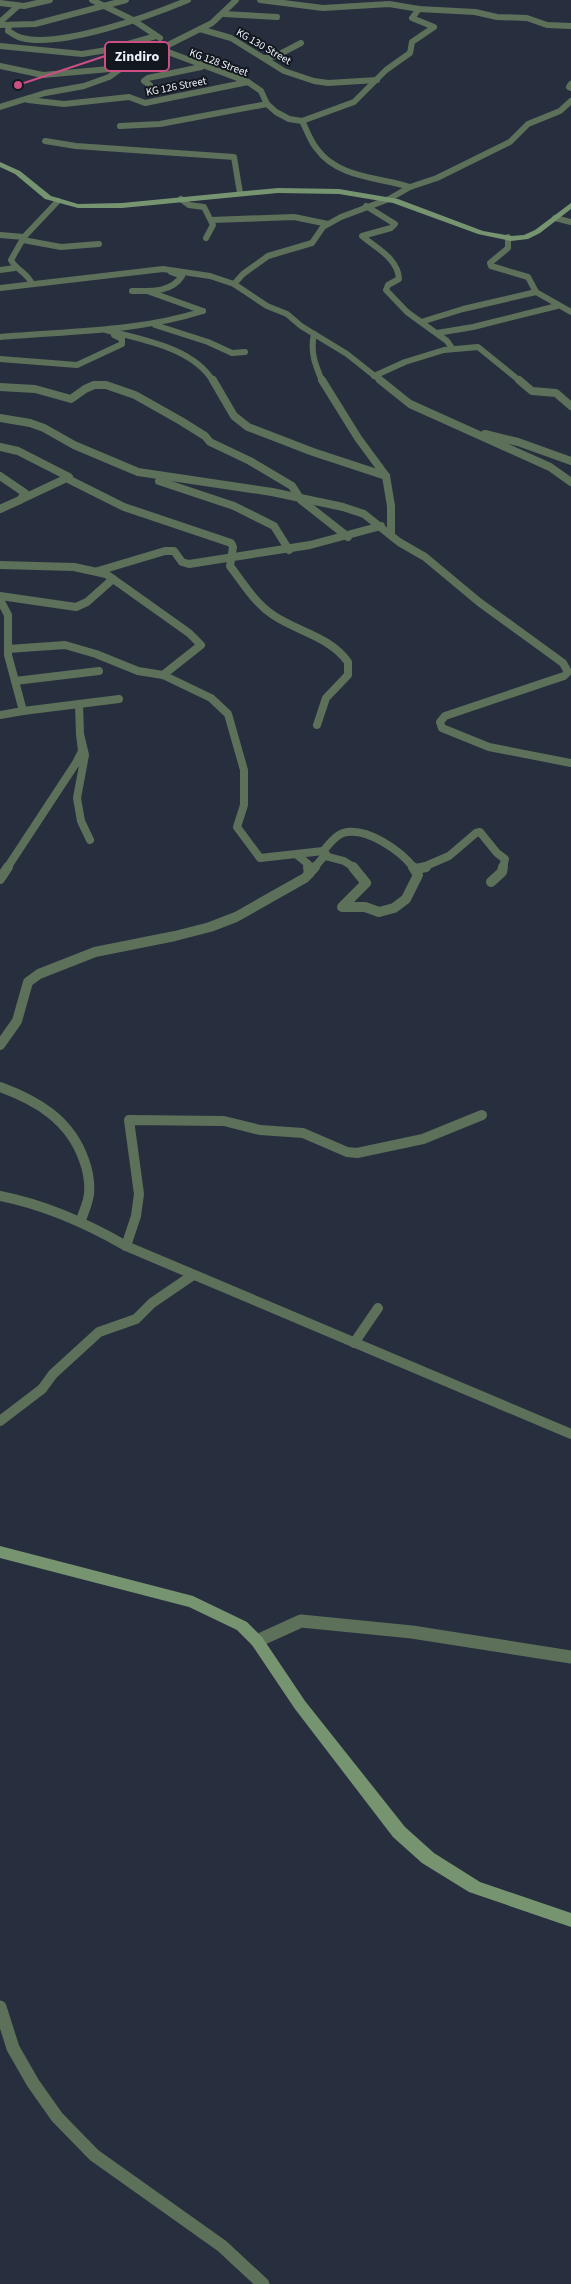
<svg xmlns="http://www.w3.org/2000/svg" width="571" height="2284" font-family="'Source Sans 3',sans-serif">
	<rect width="100%" height="100%" fill="#272f3e"/>
	<g fill="none" stroke-linecap="round" stroke-linejoin="round">
		<g stroke="#5d705a" stroke-width="6">
			<polyline points="92,0 133,20 160,38"/>
			<polyline points="260,0 323,8 389,4 419,9 475,12 497,17 527,18 547,25 571,26"/>
			<polyline points="0,3 24,6 50,0"/>
			<polyline points="224,14 277,17"/>
			<polyline points="0,22 18,6"/>
			<polyline points="0,25 35,24 126,0"/>
			<path d="M9 25 8 31C12 33 17 37 22 38 61 48 150 16 188 0"/>
			<polyline points="200,29 231,38 284,71 314,81 328,83 377,80"/>
			<polyline points="0,46 82,54 107,50 156,36"/>
			<polyline points="160,49 248,82 261,91 267,104 276,112 289,119 302,121 354,102 386,70 410,53 412,42 434,27 412,18 419,9"/>
			<polyline points="265,58 276,56 301,43"/>
			<polyline points="0,66 43,75 121,68"/>
			<polyline points="571,84 569,87 571,88"/>
			<polyline points="150,85 144,81 148,78 201,67"/>
			<polyline points="28,100 64,104 129,97 145,103 248,82"/>
			<polyline points="0,107 45,93 84,86 109,77 137,57 160,49 212,23 236,0"/>
			<path d="M302 121C307 130 310 141 317 149 338 178 378 177 410 187"/>
			<polyline points="120,126 160,124 267,104"/>
			<polyline points="45,141 76,146 234,157 240,193"/>
			<polyline points="181,199 189,205 204,207 213,225 206,238"/>
			<path d="M366 206 395 224 391 228 362 236C376 248 398 258 399 279L388 285 386 290 407 312 447 341 452 348"/>
			<polyline points="555,218 571,222"/>
			<polyline points="211,220 294,217 328,224"/>
			<polyline points="0,235 24,237"/>
			<polyline points="508,237 508,248 490,263 491,266 528,277 536,292 571,312"/>
			<polyline points="23,240 61,247 99,244"/>
			<polyline points="0,270 15,268"/>
			<path d="M32 284C28 273 16 270 11 260L24 237 58 201"/>
			<polyline points="234,284 243,274 268,256 312,243 323,227 341,217 389,199 410,187 437,178 510,142 528,124 560,111 571,101"/>
			<polyline points="0,288 163,269 210,276 234,284 267,306 287,314 301,326 347,354 381,381"/>
			<path d="M132 291C150 291 171 293 182 276L171 272"/>
			<polyline points="150,292 203,311"/>
			<polyline points="421,322 463,309 536,292"/>
			<polyline points="155,325 208,342 232,353 245,352"/>
			<path d="M106 330C142 340 192 347 213 381"/>
			<polyline points="437,333 473,327 557,306"/>
			<path d="M314 334C310 352 315 364 322 381"/>
			<path d="M0 337C69 331 137 332 203 311"/>
			<polyline points="0,359 77,365 122,344 122,339 114,335"/>
			<polyline points="374,376 405,362 444,350 478,347 520,381"/>
		</g>
		<g stroke="#5d705a" stroke-width="8">
			<polyline points="213,380 234,416 248,427 313,452 386,476"/>
			<polyline points="322,380 358,438 386,476 391,506 391,535"/>
			<polyline points="380,380 410,404 550,467 571,482"/>
			<polyline points="519,380 532,391 556,393 571,406"/>
			<polyline points="0,387 35,389 71,399 85,389 94,385 106,385 135,395 181,421 205,436 210,442 250,461 292,486 301,500 348,537"/>
			<polyline points="0,418 30,423 44,428 74,445 138,472 272,492 343,507 364,514 399,542 425,557 479,602 563,663 568,672 564,676 445,716 440,722 442,728 489,747 571,763"/>
			<polyline points="485,434 518,442 571,461"/>
			<polyline points="0,447 18,451 69,477 20,500"/>
			<polyline points="0,476 25,493 20,500 0,509"/>
			<path d="M68 479 124 507 231 543 233 547 230 566C243 583 255 603 273 615 298 632 329 636 348 662V675L326 698 317 725"/>
			<polyline points="159,481 234,506 274,526 289,550"/>
			<polyline points="0,565 74,567 106,574 189,633 201,645 163,675 211,698 228,714 244,770 244,805 237,827 260,858 323,851 326,854 314,868"/>
			<polyline points="98,571 165,551 174,551 182,562 189,564 310,545 381,526"/>
			<polyline points="0,596 76,607 87,602 113,579"/>
			<polyline points="0,600 8,615 8,655 15,681 99,671"/>
			<polyline points="8,649 65,645 96,654 138,671 163,675"/>
			<polyline points="79,704 80,734"/>
			<polyline points="23,711 119,699"/>
			<polyline points="0,715 23,711 15,681"/>
			<path d="M323 851C329 845 334 836 343 833 366 826 401 851 414 868"/>
			<polyline points="297,855 308,864 308,868"/>
			<polyline points="325,856 344,861 355,868"/>
			<polyline points="7,868 76,763 82,751 80,734 85,755 77,798 81,821 90,840"/>
			<polyline points="421,868 449,856 476,833 480,832 497,853 505,859 503,868"/>
		</g>
		<g stroke="#5d705a" stroke-width="10">
			<polyline points="308,867 309,874"/>
			<polyline points="353,867 366,883 342,907 365,907 379,912 394,908 406,899 418,875 413,867"/>
			<polyline points="416,869 426,867"/>
			<polyline points="0,879 8,867"/>
			<polyline points="491,882 502,872 503,867"/>
			<polyline points="0,1045 17,1021 28,982 39,974 95,952 175,936 210,927 236,917 305,878 315,867"/>
			<path d="M0 1087C38 1101 70 1120 84 1160 88 1171 90 1183 89 1194 88 1203 84 1211 81 1220"/>
			<path d="M0 1196C46 1205 86 1223 126 1246L571 1434"/>
			<polyline points="126,1246 136,1216 139,1194 129,1120 224,1121 260,1130 303,1133 347,1152 357,1153 423,1139 482,1115"/>
			<polyline points="354,1343 378,1308"/>
			<polyline points="0,1421 42,1389 53,1374 99,1332 136,1319 152,1303 193,1275"/>
		</g>
		<g stroke="#5d705a" stroke-width="13">
			<polyline points="257,1641 301,1621 412,1632 571,1657"/>
			<polyline points="0,2007 13,2048 33,2083 57,2117 94,2155 222,2246 263,2284"/>
		</g>
		<g fill="#779471" fill-rule="evenodd">
			<polygon points="0,162 20,171 51,196 78,204 122,203 278,188 339,189 398,199 483,231 511,236 524,235 535,230 571,203 571,209 540,233 528,239 511,241 478,234 393,203 339,194 278,193 122,208 78,208 45,199 15,174 0,167"/>
			<polygon points="0,1546 193,1596 247,1622 262,1637 305,1701 405,1827 434,1853 480,1882 571,1913 571,1927 469,1892 422,1863 393,1837 295,1709 252,1645 237,1630 189,1607 0,1558"/>
		</g>
	</g>
	<g text-anchor="middle" stroke-width="4" stroke-linejoin="round" paint-order="stroke">
		<g font-size="11" fill="#ebf0fa" stroke="#13171e">
			<text transform="translate(264 46) rotate(30)" y="4">KG 130 Street</text>
			<text transform="translate(219 62) rotate(20)" y="4">KG 128 Street</text>
			<text transform="translate(176 86) rotate(-11)" y="4">KG 126 Street</text>
		</g>
	</g>
	<path fill="none" stroke="#cc4e83" stroke-width="2" d="M18 85L105 56"/>
	<circle fill="#cc4e83" stroke="#13171e" stroke-width="2" cx="18" cy="85" r="5"/>
	<rect fill="#13171e" stroke="#cc4e83" stroke-width="2" x="105" y="42" width="64" height="29" rx="5"/>
	<g font-size="14" text-anchor="middle" font-weight="bold" fill="#ebf0fa">
		<text x="137" y="61">Zindiro</text>
	</g>
</svg>
